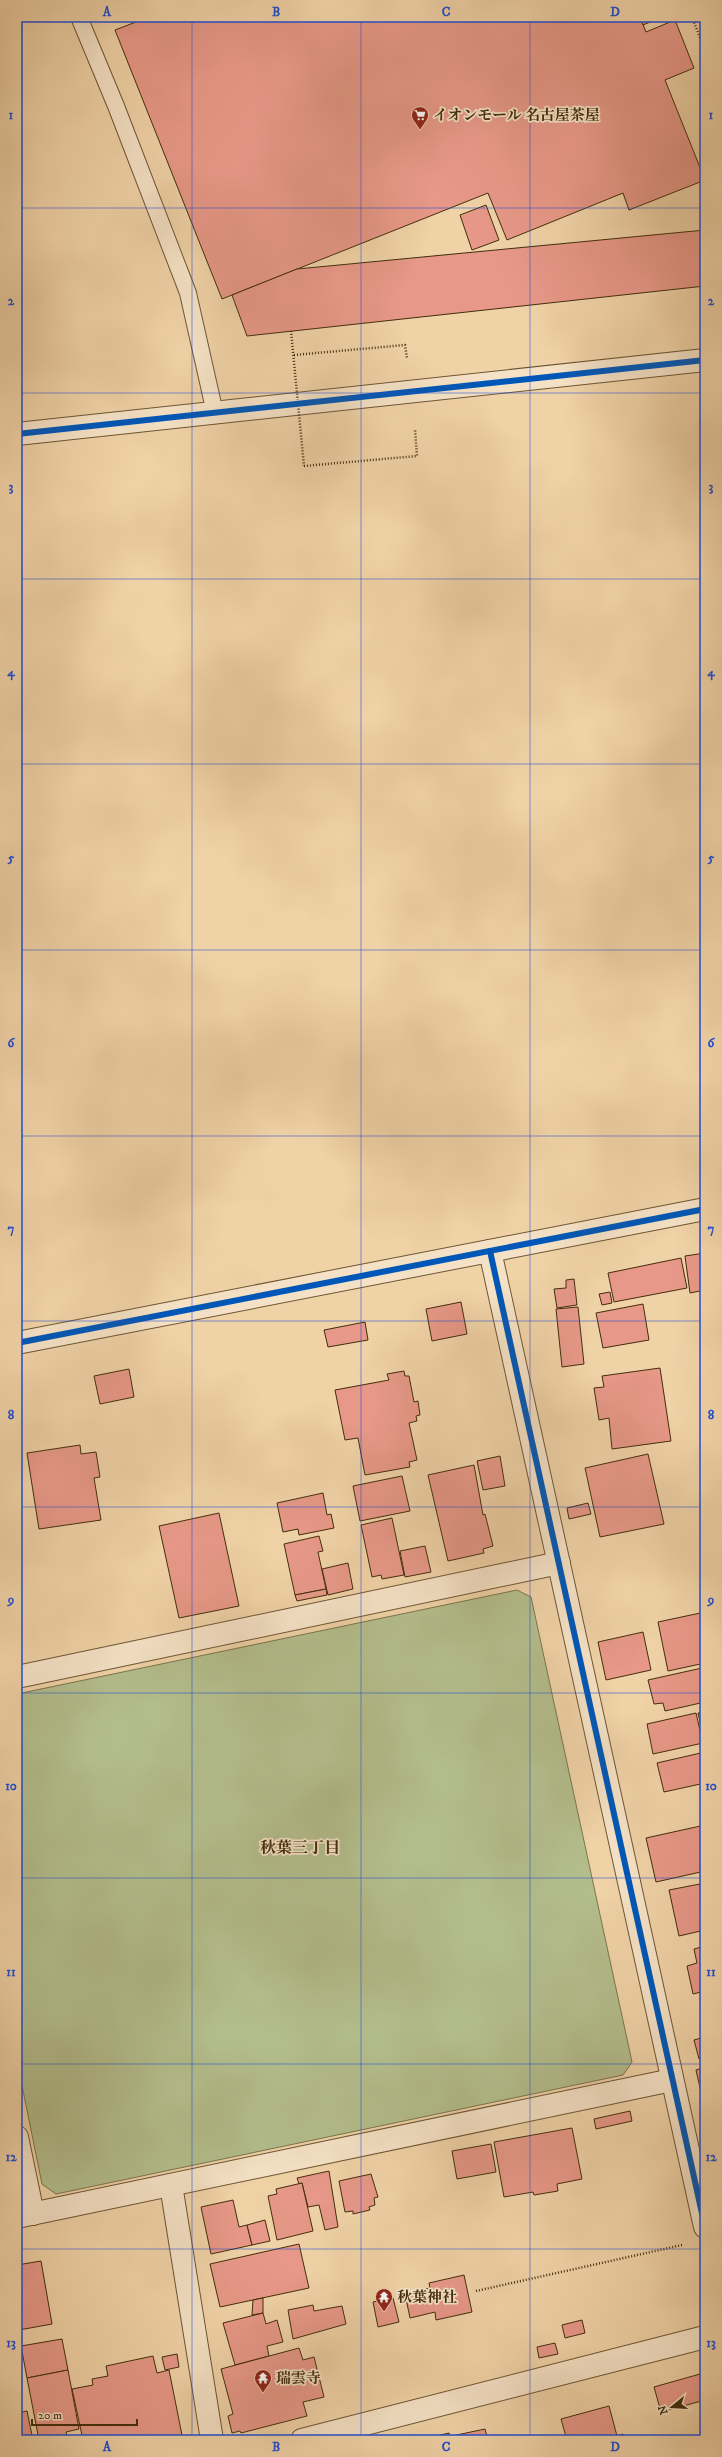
<svg xmlns="http://www.w3.org/2000/svg" width="722" height="2457" font-family="'IM FELL DW Pica','Noto Serif JP',serif">
	<rect width="100%" height="100%" fill="#f0d2a7"/>
	<filter id="stains"><feTurbulence type="fractalNoise" baseFrequency=".005" numOctaves="4"/><feColorMatrix values="0 0 0 0 .2 0 0 0 0 .09 0 0 0 0 .02 0 0 0 .5 -.17"/></filter>
	<radialGradient id="worn" r=".72"><stop offset=".6" stop-color="#630" stop-opacity="0"/><stop offset="1" stop-color="#630" stop-opacity=".3"/></radialGradient>
	<polygon fill="#b3bd8c" stroke="#7b754c" points="517,1590 531,1597 632,2062 623,2075 56,2194 42,2184 17,2061 17,1694"/>
	<g fill="#e79888" stroke="#432d0d">
		<polygon points="149,17 640,17 646,32 675,20 694,68 665,80 705,180 629,210 623,193 507,240 488,193 222,299 115,30"/>
		<polygon points="640,17 662,17 643,25"/>
		<polygon points="486,205 499,240 472,250 460,215"/>
		<polygon points="705,230 705,286 247,336 232,295 297,269"/>
		<polygon points="705,1253 705,1290 690,1293 685,1256"/>
		<polygon points="681,1258 687,1288 614,1302 608,1273"/>
		<polygon points="574,1279 577,1305 557,1308 554,1289 566,1288 566,1280"/>
		<polygon points="610,1292 612,1303 602,1305 599,1294"/>
		<polygon points="461,1302 467,1334 432,1341 426,1309"/>
		<polygon points="643,1304 649,1340 603,1348 596,1313"/>
		<polygon points="578,1307 584,1364 562,1367 556,1309"/>
		<polygon points="365,1322 368,1340 328,1347 324,1330"/>
		<polygon points="660,1368 671,1441 612,1449 609,1418 599,1420 594,1388 604,1387 602,1376"/>
		<polygon points="129,1369 134,1397 100,1404 94,1376"/>
		<polygon points="404,1371 405,1376 409,1376 414,1402 418,1401 420,1415 416,1416 417,1421 409,1423 417,1460 409,1462 410,1467 365,1475 358,1438 345,1440 335,1390 389,1380 387,1374"/>
		<polygon points="80,1445 81,1454 96,1452 100,1477 94,1478 101,1520 39,1529 27,1453"/>
		<polygon points="648,1454 664,1524 600,1537 585,1468"/>
		<polygon points="500,1456 505,1486 483,1490 477,1461"/>
		<polygon points="474,1465 483,1515 485,1514 493,1546 483,1549 484,1553 448,1561 428,1475"/>
		<polygon points="402,1476 410,1511 360,1521 353,1486"/>
		<polygon points="323,1493 327,1515 331,1514 334,1528 299,1535 298,1529 283,1532 277,1503"/>
		<polygon points="588,1503 591,1514 569,1519 567,1508"/>
		<polygon points="219,1513 239,1606 179,1618 159,1526"/>
		<polygon points="392,1518 404,1575 382,1579 381,1575 372,1577 361,1525"/>
		<polygon points="319,1536 323,1551 318,1552 326,1589 295,1595 284,1544"/>
		<polygon points="425,1546 431,1572 405,1577 400,1551"/>
		<polygon points="348,1563 353,1589 328,1595 322,1569"/>
		<polygon points="326,1589 327,1595 297,1601 295,1595"/>
		<polygon points="705,1612 705,1663 668,1671 658,1622"/>
		<polygon points="643,1632 651,1670 606,1680 598,1642"/>
		<polygon points="702,1668 705,1702 665,1711 663,1703 654,1704 648,1680"/>
		<polygon points="705,1712 705,1739 704,1739 698,1713"/>
		<polygon points="696,1713 703,1743 653,1754 647,1724"/>
		<polygon points="705,1752 705,1783 664,1792 657,1763"/>
		<polygon points="705,1825 705,1871 656,1882 646,1838"/>
		<polygon points="705,1883 705,1930 679,1936 669,1890"/>
		<polygon points="705,1946 705,1991 693,1994 687,1966 697,1963 694,1949"/>
		<polygon points="705,2037 705,2058 699,2059 694,2040"/>
		<polygon points="705,2067 705,2101 703,2101 696,2070"/>
		<polygon points="630,2111 632,2121 596,2129 594,2119"/>
		<polygon points="572,2128 582,2179 557,2184 558,2191 534,2195 533,2192 504,2197 494,2142"/>
		<polygon points="491,2144 496,2172 457,2179 452,2151"/>
		<polygon points="329,2171 338,2227 325,2230 319,2205 308,2207 302,2183 299,2184 297,2178"/>
		<polygon points="371,2174 378,2197 374,2198 375,2205 369,2207 370,2210 353,2214 353,2211 345,2212 339,2181"/>
		<polygon points="302,2183 313,2231 277,2240 268,2196 277,2194 276,2189"/>
		<polygon points="233,2200 239,2227 247,2225 252,2245 211,2254 201,2207"/>
		<polygon points="265,2220 270,2241 252,2245 247,2225"/>
		<polygon points="299,2244 309,2288 220,2307 210,2264"/>
		<polygon points="41,2261 52,2324 19,2330 17,2265"/>
		<polygon points="464,2275 472,2312 436,2320 435,2312 410,2318 405,2294 430,2288 429,2283"/>
		<polygon points="263,2298 263,2313 252,2315 253,2300"/>
		<polygon points="393,2298 399,2322 378,2327 373,2302"/>
		<polygon points="313,2305 314,2311 342,2306 346,2324 293,2339 288,2310"/>
		<polygon points="263,2313 266,2324 277,2320 283,2342 267,2346 269,2356 235,2365 223,2323"/>
		<polygon points="582,2320 585,2333 565,2338 562,2325"/>
		<polygon points="62,2339 68,2370 27,2378 21,2346"/>
		<polygon points="555,2343 558,2354 539,2358 537,2347"/>
		<polygon points="299,2348 303,2360 314,2357 324,2397 303,2402 307,2416 241,2433 240,2431 232,2433 228,2416 233,2414 221,2369"/>
		<polygon points="177,2354 179,2367 165,2370 162,2357"/>
		<polygon points="153,2356 157,2373 169,2370 183,2440 83,2440 72,2389 93,2385 92,2379 108,2376 106,2366"/>
		<polygon points="68,2370 79,2429 66,2432 68,2440 39,2440 27,2378"/>
		<polygon points="700,2374 705,2400 661,2412 654,2387"/>
		<polygon points="17,2392 20,2406 17,2406"/>
		<polygon points="609,2406 617,2436 623,2434 625,2440 567,2440 561,2419"/>
		<polygon points="27,2411 33,2440 17,2440 17,2413"/>
		<polygon points="485,2429 488,2440 453,2440 452,2436"/>
		<polygon points="449,2433 451,2440 418,2440"/>
	</g>
	<g fill="none" stroke-linecap="round" stroke-linejoin="round">
		<g stroke="#6e5634" stroke-width="18">
			<polyline id="service" points="79,17 116,106 188,293 215,413"/>
		</g>
		<g stroke="#6e5634" stroke-width="24">
			<g id="minor">
				<polyline points="490,1251 705,2227"/>
				<polyline points="17,1343 705,1209"/>
				<polyline points="17,1677 559,1563"/>
				<polyline points="17,2137 33,2214"/>
				<polyline points="171,2185 212,2440"/>
				<polyline points="17,2217 672,2080"/>
				<polyline points="302,2440 705,2337"/>
			</g>
		</g>
		<g stroke="#6e5634" stroke-width="24">
			<polyline id="tertiary" points="17,434 705,360"/>
		</g>
		<g stroke="#432d0d" stroke-width="2.5" stroke-dasharray="1 2" stroke-linecap="butt">
			<polyline points="692,17 705,50"/>
			<polyline points="294,355 405,345 407,358"/>
			<polyline points="304,466 417,456 415,429"/>
			<polyline points="476,2291 682,2245"/>
		</g>
		<use href="#service" stroke="#f5e2c6" stroke-width="16"/>
		<use href="#minor" stroke="#f5e2c6" stroke-width="22"/>
		<use href="#tertiary" stroke="#f5e2c6" stroke-width="22"/>
		<polyline stroke="#432d0d" stroke-width="2.5" stroke-dasharray="1 2" stroke-linecap="butt" points="291,331 304,466"/>
		<g stroke="#f5e2c6" stroke-width="8">
			<g id="cycleway">
				<polyline points="17,434 705,360"/>
				<polyline points="490,1251 705,2227"/>
				<polyline points="17,1343 705,1209"/>
			</g>
		</g>
		<use href="#cycleway" stroke="#0057b8" stroke-width="6"/>
	</g>
	<path fill="none" stroke="#1d4ed8" stroke-width="1" stroke-opacity="0.55" d="M192 17V2440M361 17V2440M530 17V2440M17 208H705M17 393H705M17 579H705M17 764H705M17 950H705M17 1136H705M17 1321H705M17 1507H705M17 1693H705M17 1878H705M17 2064H705M17 2249H705"/>
	<defs>
		<g id="supermarket-pin" transform="scale(0.9)"><path d="M0 17L-7.5 6A9.5 9.5 0 1 1 7.5 6Z" fill="#8f2418" stroke="#f5e2c6"/><path d="M-6-5.5h2.5l.6 2H6L4.5 2H-2.5L-4.4-4H-6ZM-1.5 3.2a1.3 1.3 0 1 0 .1 0ZM3 3.2a1.3 1.3 0 1 0 .1 0Z" fill="#fff"/></g>
		<g id="temple-pin" transform="scale(0.9)"><path d="M0 17L-7.5 6A9.5 9.5 0 1 1 7.5 6Z" fill="#8f2418" stroke="#f5e2c6"/><path d="M0-6L5-2H3V0L6.5 2.5H4V6H1.5V3h-3V6H-4V2.5H-6.5L-3 0V-2H-5Z" fill="#fff"/></g>
	</defs>
	<g fill-rule="evenodd">
		<use href="#supermarket-pin" x="420" y="115"/>
		<use href="#temple-pin" x="384" y="2297"/>
		<use href="#temple-pin" x="263" y="2378"/>
	</g>
	<g text-anchor="middle" stroke-width="3.5" stroke-linejoin="round" paint-order="stroke">
		<g font-size="15" font-weight="bold" fill="#432d0d" stroke="#f5e2c6" text-anchor="start">
			<text x="433" y="120">イオンモール 名古屋茶屋</text>
			<text x="397" y="2302">秋葉神社</text>
			<text x="276" y="2383">瑞雲寺</text>
		</g>
		<g font-size="16" font-weight="bold" fill="#432d0d" stroke="#f5e2c6">
			<text x="300" y="1853">秋葉三丁目</text>
		</g>
	</g>
	<rect width="722" height="2457" fill="none" stroke="#f0d2a7" stroke-width="44"/>
	<g transform="translate(672 2407) rotate(252)" stroke="#f5e2c6" stroke-width="3" paint-order="stroke">
	<path d="M0-3L7 15L0 10L-7 15Z" fill="#432d0d"/>
	<text y="-6" font-size="11" font-weight="bold" text-anchor="middle" fill="#432d0d">N</text>
	</g>
	<path d="M32 2419v6h105v-6" fill="none" stroke="#432d0d" stroke-width="2"/>
	<text x="38" y="2419" font-size="12" fill="#432d0d" stroke="#f5e2c6" stroke-width="3" paint-order="stroke">20 m</text>
	<rect x="22" y="22" width="678" height="2413" fill="none" stroke="#1d4ed8" stroke-width="1.5"/>
	<g font-size="13" text-anchor="middle" font-weight="bold" fill="#1d4ed8">
		<text x="107" y="16">A</text>
		<text x="276" y="16">B</text>
		<text x="446" y="16">C</text>
		<text x="615" y="16">D</text>
		<text x="11" y="119">1</text>
		<text x="711" y="119">1</text>
		<text x="11" y="305">2</text>
		<text x="711" y="305">2</text>
		<text x="11" y="491">3</text>
		<text x="711" y="491">3</text>
		<text x="11" y="676">4</text>
		<text x="711" y="676">4</text>
		<text x="11" y="862">5</text>
		<text x="711" y="862">5</text>
		<text x="11" y="1047">6</text>
		<text x="711" y="1047">6</text>
		<text x="11" y="1233">7</text>
		<text x="711" y="1233">7</text>
		<text x="11" y="1419">8</text>
		<text x="711" y="1419">8</text>
		<text x="11" y="1604">9</text>
		<text x="711" y="1604">9</text>
		<text x="11" y="1790">10</text>
		<text x="711" y="1790">10</text>
		<text x="11" y="1976">11</text>
		<text x="711" y="1976">11</text>
		<text x="11" y="2161">12</text>
		<text x="711" y="2161">12</text>
		<text x="11" y="2347">13</text>
		<text x="711" y="2347">13</text>
		<text x="107" y="2451">A</text>
		<text x="276" y="2451">B</text>
		<text x="446" y="2451">C</text>
		<text x="615" y="2451">D</text>
	</g>
	<rect width="100%" height="100%" filter="url(#stains)"/>
	<rect width="100%" height="100%" fill="url(#worn)"/>
</svg>
